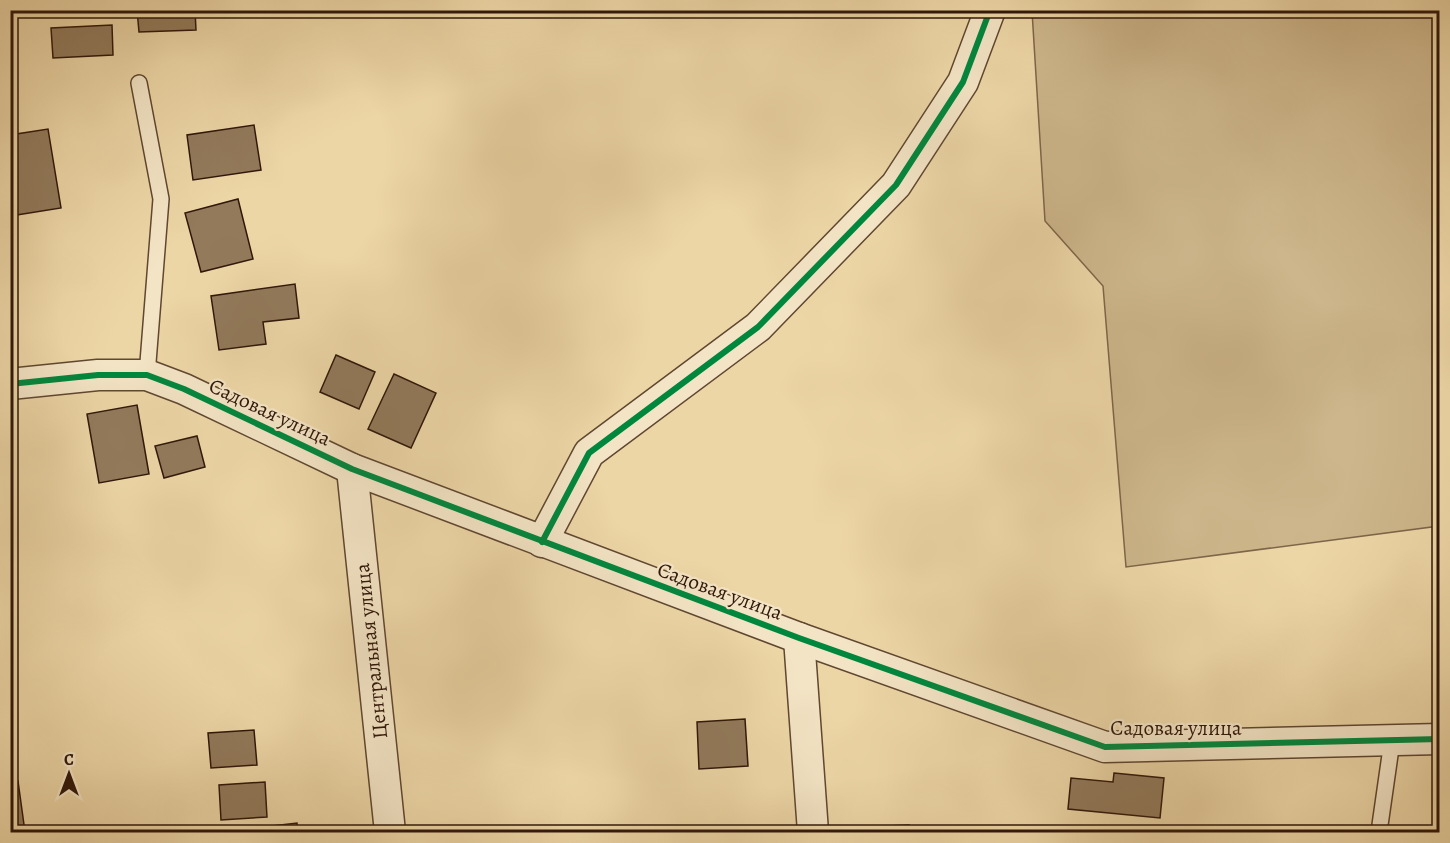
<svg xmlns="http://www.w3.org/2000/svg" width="1450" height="843" font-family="Alegreya,serif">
	<rect width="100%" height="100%" fill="#edd6a6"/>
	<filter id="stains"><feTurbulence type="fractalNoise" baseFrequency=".00333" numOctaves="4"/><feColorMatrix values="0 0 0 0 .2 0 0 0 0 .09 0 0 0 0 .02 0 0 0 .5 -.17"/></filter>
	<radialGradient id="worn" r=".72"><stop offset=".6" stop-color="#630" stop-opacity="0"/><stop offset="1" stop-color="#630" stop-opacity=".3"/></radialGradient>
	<polygon fill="#cdb68b" stroke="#7e664a" stroke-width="1.5" points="1032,11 1439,11 1439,526 1126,567 1103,286 1045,221"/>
	<g fill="#927a5b" stroke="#30170a" stroke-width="1.5">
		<polygon points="137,10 195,10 196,30 139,32"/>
		<polygon points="112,25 113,55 53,58 51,28"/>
		<polygon points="254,125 261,170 193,180 187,135"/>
		<polygon points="48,129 61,208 10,216 10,135"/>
		<polygon points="238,199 253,259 201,272 185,213"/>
		<polygon points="295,284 299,318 263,322 266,344 219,350 211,296"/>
		<polygon points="336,355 375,372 359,409 320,392"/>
		<polygon points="394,374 436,393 411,448 368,429"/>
		<polygon points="137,405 149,474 99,483 87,414"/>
		<polygon points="197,436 205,467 164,478 155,446"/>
		<polygon points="745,719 748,766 699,769 697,722"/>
		<polygon points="254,730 257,765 211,768 208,733"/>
		<polygon points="1114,773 1164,778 1160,818 1068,809 1071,778 1113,782"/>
		<polygon points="18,781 25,832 10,832 10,782"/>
		<polygon points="265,782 267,817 221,820 219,785"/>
		<polygon points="297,823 298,832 246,832 246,829"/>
		<polygon points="909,825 910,832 861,832 861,827"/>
	</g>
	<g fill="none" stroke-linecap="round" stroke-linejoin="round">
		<g stroke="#5f4731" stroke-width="18">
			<g id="lane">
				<polyline points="139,83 161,199 147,375"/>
				<polyline points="1379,832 1392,741"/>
			</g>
		</g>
		<g stroke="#5f4731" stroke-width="33">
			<g id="street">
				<polyline points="10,384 98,375 147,375 184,389 352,469 799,638 1105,747 1440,739"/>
				<polyline points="352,469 390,832"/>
				<polyline points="542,542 589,453 758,327 896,185 963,82 990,10"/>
				<polyline points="799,638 813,832"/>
			</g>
		</g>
		<use href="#lane" stroke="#f3e4c5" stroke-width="15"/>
		<use href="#street" stroke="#f3e4c5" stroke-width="30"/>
		<g stroke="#f3e4c5" stroke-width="10">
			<g id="cycleway">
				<polyline points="10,384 98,375 147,375 184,389 352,469 799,638 1105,747 1440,739"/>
				<polyline points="542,542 589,453 758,327 896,185 963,82 990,10"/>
			</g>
		</g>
		<use href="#cycleway" stroke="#00873e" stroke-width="6"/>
	</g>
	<g text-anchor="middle" stroke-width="4.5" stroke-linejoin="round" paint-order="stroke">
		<g font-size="21" fill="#30170a" stroke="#f3e4c5">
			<text transform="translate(270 412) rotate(25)" y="7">Садовая улица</text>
			<text transform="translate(720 591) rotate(20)" y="7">Садовая улица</text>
			<text transform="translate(371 651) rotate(-96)" y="7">Центральная улица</text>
			<text x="1176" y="735">Садовая улица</text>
		</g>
	</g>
	<rect width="1450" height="843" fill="none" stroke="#edd6a6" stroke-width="36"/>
	<rect x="12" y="12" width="1426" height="819" fill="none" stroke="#30170a" stroke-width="3"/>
	<rect x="18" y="18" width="1414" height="807" fill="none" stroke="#30170a" stroke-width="1.5"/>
	<g transform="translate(69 774)" stroke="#f3e4c5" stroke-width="4.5" paint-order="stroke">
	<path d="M0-4.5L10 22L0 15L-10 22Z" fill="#30170a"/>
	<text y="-9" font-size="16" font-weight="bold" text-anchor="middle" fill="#30170a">С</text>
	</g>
	<rect width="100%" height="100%" filter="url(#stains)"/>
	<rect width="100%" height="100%" fill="url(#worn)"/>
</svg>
